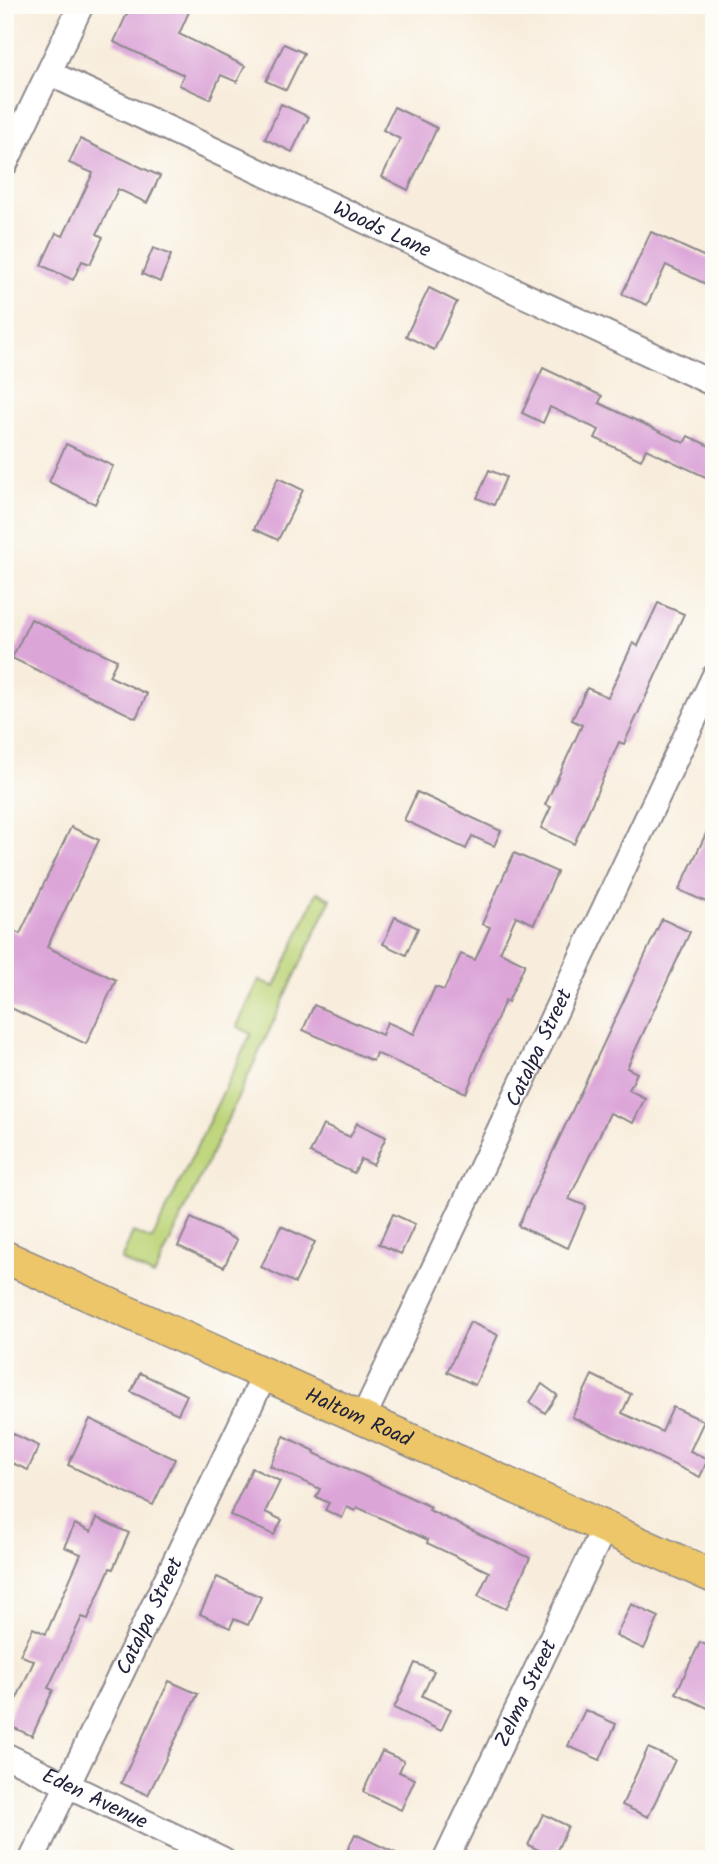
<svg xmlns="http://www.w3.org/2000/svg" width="719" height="1864" font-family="Kalam,sans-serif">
	<rect width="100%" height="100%" fill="#fdfcf7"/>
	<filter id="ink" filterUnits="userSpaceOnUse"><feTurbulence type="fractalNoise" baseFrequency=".0143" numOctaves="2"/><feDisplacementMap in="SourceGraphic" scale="14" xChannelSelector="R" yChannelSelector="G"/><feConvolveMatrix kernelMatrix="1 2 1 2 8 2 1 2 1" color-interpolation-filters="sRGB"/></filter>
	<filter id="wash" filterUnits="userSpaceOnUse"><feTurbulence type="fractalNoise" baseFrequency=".00686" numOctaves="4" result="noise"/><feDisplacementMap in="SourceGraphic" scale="28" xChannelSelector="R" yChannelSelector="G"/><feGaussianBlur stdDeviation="1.57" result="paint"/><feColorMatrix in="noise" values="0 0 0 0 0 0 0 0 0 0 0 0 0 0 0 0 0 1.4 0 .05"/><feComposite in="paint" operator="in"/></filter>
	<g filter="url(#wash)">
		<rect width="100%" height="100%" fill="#f8eddc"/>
		<polygon fill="#bdd579" stroke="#707c5a" stroke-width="2" points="317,892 331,899 154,1276 121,1260 133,1232 152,1240 251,1034 237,1026 259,980 275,987"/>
		<g id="blocks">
			<g fill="#dca5d8">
				<polygon points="131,5 192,5 179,34 245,66 237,82 221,75 210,99 179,85 184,75 114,42"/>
				<polygon points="284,44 304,53 286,90 266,81"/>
				<polygon points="281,104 309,117 292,152 265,139"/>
				<polygon points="394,107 437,128 408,190 382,177 400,139 383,130"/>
				<polygon points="80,139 160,176 147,203 118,189 97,234 103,237 90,264 82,261 73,280 41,265 56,233 63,236 93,173 69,163"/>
				<polygon points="651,232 714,261 714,288 666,265 647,305 622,294"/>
				<polygon points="153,248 171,255 160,282 142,274"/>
				<polygon points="429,288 457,302 434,350 406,336"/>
				<polygon points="543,368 602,396 599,403 684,443 688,436 714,448 714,481 646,449 641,460 595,438 599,430 550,407 543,423 522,413"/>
				<polygon points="66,444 113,466 95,504 49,482"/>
				<polygon points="489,470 506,477 494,505 477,498"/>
				<polygon points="278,478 303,490 278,540 254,529"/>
				<polygon points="658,603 684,614 624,744 619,742 574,844 541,828 551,807 545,805 582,725 572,720 587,688 608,697 633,643 638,646"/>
				<polygon points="31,619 117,660 109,676 147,694 136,718 12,658"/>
				<polygon points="417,792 501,831 494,846 472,836 466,849 404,820"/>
				<polygon points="714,817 714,886 706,902 679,890"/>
				<polygon points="71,827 99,840 47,947 116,980 86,1044 5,1005 5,927 20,934"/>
				<polygon points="514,853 557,872 534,924 516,916 500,952 525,964 508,1002 505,1000 466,1093 376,1053 373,1061 303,1030 314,1005 382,1035 387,1022 414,1034 435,987 444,990 461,954 475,960 490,927 482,924"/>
				<polygon points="395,917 418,928 406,955 383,944"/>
				<polygon points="662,919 690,932 627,1068 637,1073 629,1090 645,1098 633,1123 610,1113 569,1199 586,1206 568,1248 518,1226"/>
				<polygon points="357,1123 386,1137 373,1165 361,1159 354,1173 310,1153 323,1125 350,1137"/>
				<polygon points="393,1214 415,1224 401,1254 379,1244"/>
				<polygon points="191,1218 237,1240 224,1267 178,1246"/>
				<polygon points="281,1226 315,1242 295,1283 261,1267"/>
				<polygon points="470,1322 498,1335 475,1385 447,1372"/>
				<polygon points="140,1373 187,1395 178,1414 131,1392"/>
				<polygon points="592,1375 631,1394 622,1413 662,1432 673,1407 704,1421 690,1451 708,1459 700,1477 572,1417"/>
				<polygon points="542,1384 557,1395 545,1413 530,1402"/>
				<polygon points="90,1419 175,1459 153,1505 68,1465"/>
				<polygon points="5,1430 39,1446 28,1470 5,1460"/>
				<polygon points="284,1436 315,1451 314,1453 431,1507 429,1510 530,1558 506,1609 478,1596 489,1572 427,1543 428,1540 357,1507 355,1511 347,1507 342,1518 325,1510 329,1503 316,1497 320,1489 270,1466"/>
				<polygon points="252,1468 280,1481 265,1512 282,1520 274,1535 230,1515"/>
				<polygon points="97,1518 129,1533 113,1569 110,1568 88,1619 82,1617 48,1688 53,1690 32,1736 5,1724 34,1661 20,1655 33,1628 46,1634 81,1554 64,1547 75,1524 91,1532"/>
				<polygon points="217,1577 261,1597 248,1625 234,1619 230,1628 200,1614"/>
				<polygon points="631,1604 659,1617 644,1649 616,1636"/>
				<polygon points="700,1642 714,1649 714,1711 676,1693"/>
				<polygon points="415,1663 434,1671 422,1696 451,1709 441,1731 394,1708"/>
				<polygon points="169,1681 198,1694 148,1795 121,1783"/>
				<polygon points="585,1710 616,1724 600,1760 568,1746"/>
				<polygon points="648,1748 675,1760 648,1817 622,1805"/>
				<polygon points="382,1751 404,1761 399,1772 415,1779 401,1810 363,1792"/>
				<polygon points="543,1814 568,1826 554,1857 528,1845"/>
				<polygon points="355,1834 408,1859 343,1859"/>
			</g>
		</g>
	</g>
	<g filter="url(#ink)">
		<use href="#blocks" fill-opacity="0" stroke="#8d888c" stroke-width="2"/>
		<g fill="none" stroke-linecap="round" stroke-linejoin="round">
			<g stroke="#8d888c" stroke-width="28">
				<g id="minor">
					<path id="s1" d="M49 73 714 384"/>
					<polyline points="5,164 81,5"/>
					<path id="s2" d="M363 1418 714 677"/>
					<path id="s3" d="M5 1755 222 1859"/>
					<path id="s4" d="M32 1859 265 1374"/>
					<path id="s5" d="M446 1859 605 1526"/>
				</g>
			</g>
			<g stroke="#8d888c" stroke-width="35">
				<g id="major">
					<path id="s6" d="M5 1257 714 1577"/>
				</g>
			</g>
			<use href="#minor" stroke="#fff" stroke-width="24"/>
			<use href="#major" stroke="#ecc669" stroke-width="32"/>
		</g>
	</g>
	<g text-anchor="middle" stroke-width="6" stroke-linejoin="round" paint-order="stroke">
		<g font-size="21" fill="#22223b" stroke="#fdfcf7">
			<text dy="7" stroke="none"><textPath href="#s1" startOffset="368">Woods Lane</textPath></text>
			<text dy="7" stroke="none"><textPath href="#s2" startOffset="410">Catalpa Street</textPath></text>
			<text dy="7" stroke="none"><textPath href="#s6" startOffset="388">Haltom Road</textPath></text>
			<text dy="7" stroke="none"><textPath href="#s4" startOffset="270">Catalpa Street</textPath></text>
			<text dy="7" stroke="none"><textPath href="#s5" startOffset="184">Zelma Street</textPath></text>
			<text dy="7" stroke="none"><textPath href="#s3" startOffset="100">Eden Avenue</textPath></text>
		</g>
	</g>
	<rect width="719" height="1864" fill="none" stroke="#fdfcf7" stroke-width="28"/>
</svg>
